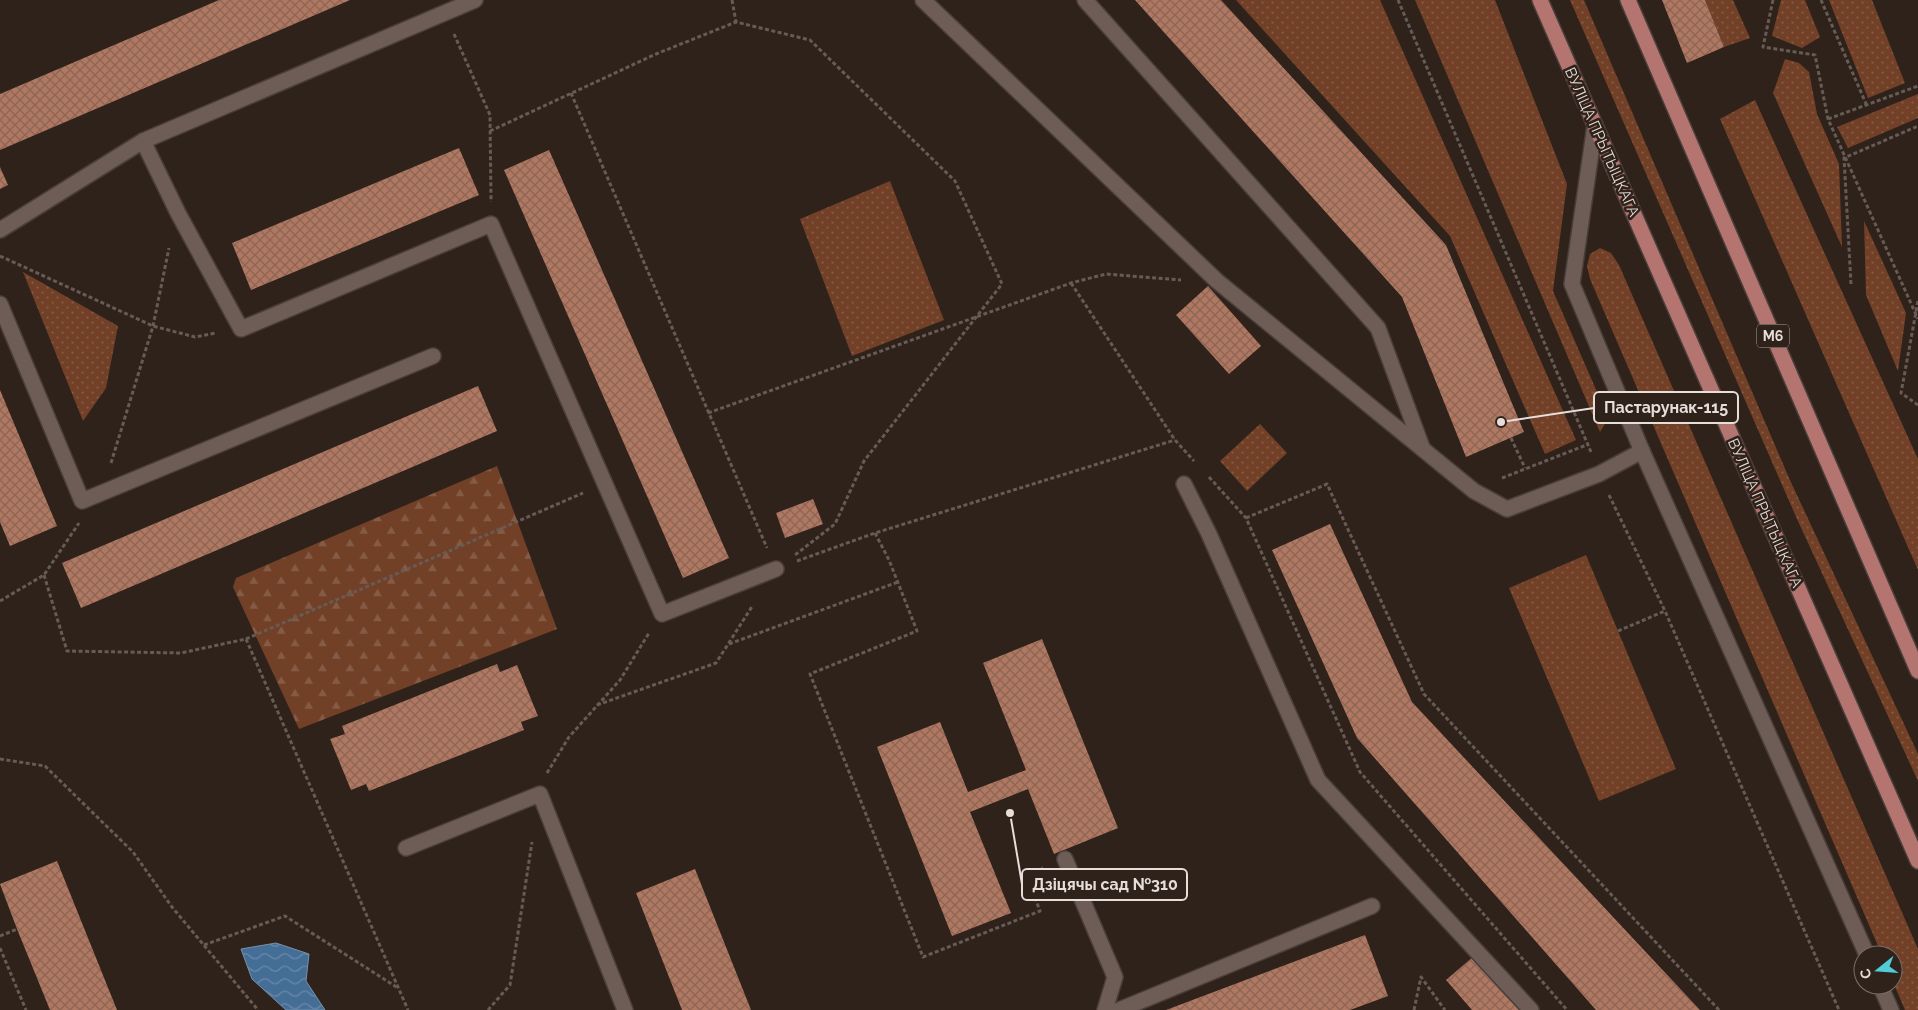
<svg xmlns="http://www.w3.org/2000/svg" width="1918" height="1010" font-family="Raleway,sans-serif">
	<defs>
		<pattern id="grass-dots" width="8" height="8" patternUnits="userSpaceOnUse" patternTransform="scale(1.25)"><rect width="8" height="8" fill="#714027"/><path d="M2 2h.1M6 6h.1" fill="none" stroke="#855b46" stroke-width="1.8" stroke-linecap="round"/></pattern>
		<pattern id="forest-firs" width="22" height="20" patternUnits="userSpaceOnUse" patternTransform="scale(1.25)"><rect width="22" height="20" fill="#714027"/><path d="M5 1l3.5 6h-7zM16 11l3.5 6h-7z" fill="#855b46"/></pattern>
		<pattern id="water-waves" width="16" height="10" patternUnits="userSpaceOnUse" patternTransform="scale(1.25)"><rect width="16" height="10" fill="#456e97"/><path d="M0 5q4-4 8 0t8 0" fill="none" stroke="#6989aa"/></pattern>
		<pattern id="building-cross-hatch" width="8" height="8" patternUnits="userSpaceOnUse" patternTransform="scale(1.25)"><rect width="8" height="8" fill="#b17861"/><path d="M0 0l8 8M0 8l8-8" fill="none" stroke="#8b6556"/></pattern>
	</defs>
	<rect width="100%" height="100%" fill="#2f221b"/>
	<g fill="url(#grass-dots)">
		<polygon points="1236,0 1380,0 1576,440 1545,454 1450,236"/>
		<polygon points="1415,0 1495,0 1567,184 1553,291 1604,408 1606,422 1600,432"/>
		<polygon points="1570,0 1584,0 1789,478 1918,754 1918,781 1797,519"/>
		<polygon points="1705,0 1733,0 1750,38 1724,47"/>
		<polygon points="1781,0 1805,0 1820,37 1802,48 1772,36"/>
		<polygon points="1829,0 1872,0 1905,83 1868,98"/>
		<polygon points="1785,59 1799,63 1809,72 1817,114 1839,164 1842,247 1773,93"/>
		<polygon points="1918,94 1918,118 1848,148 1837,127"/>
		<polygon points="1755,100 1918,459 1918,570 1720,119"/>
		<polygon points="890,181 944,320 852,356 800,219"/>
		<polygon points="1864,221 1906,313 1898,371 1866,295"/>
		<polygon points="1600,248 1611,253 1619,265 1918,949 1918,1010 1905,1010 1893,982 1893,955 1882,955 1590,279 1587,266 1590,254"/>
		<polygon points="23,272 118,326 106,388 83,421"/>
		<polygon points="1260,424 1287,453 1247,491 1220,461"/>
		<polygon points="1586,555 1676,769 1599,801 1509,588"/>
	</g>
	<polygon fill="url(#forest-firs)" points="497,466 557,629 299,729 233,587 236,578"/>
	<polygon fill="url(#water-waves)" stroke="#7690ab" points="276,943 309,954 306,981 325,1010 286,1010 252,979 241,949"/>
	<g fill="url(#building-cross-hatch)">
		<polygon points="219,0 350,0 0,150 0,94"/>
		<polygon points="1135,0 1221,0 1446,245 1524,432 1466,457 1402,297"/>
		<polygon points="1662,0 1705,0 1724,47 1687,63"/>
		<polygon points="459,148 479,195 251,290 232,243"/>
		<polygon points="549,150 729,558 683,578 504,170"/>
		<polygon points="0,167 8,185 0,189"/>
		<polygon points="1208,286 1261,346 1229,374 1176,315"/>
		<polygon points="478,386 497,431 81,608 62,563"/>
		<polygon points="0,390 57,526 10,546 0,522"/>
		<polygon points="813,499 823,524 785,538 776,513"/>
		<polygon points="1330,524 1412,702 1700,1010 1596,1010 1357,738 1272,550"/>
		<polygon points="1042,639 1118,828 1054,854 1028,789 970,812 1011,913 952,936 877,747 940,722 968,792 1026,770 983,663"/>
		<polygon points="497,664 500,672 517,665 538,716 521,722 524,730 369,791 366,784 351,790 330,739 345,734 342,726"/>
		<polygon points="57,861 117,1010 50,1010 17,929 0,884"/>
		<polygon points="695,869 751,1010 682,1010 656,944 636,893"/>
		<polygon points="1365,935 1388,996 1350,1010 1166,1010"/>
		<polygon points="1474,956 1520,1010 1472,1010 1446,980"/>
	</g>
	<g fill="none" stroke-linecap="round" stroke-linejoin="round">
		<g stroke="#493e39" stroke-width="18">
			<g id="lane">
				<polyline points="923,0 1217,281 1474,491 1507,509 1599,474 1642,451"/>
				<polyline points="1085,0 1378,328 1422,447"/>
				<polyline points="1595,125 1572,284 1642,451 1867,955"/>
				<polyline points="143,141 178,213 241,329 491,224 662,614 776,569"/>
				<polyline points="0,230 143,141 475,0"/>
				<polyline points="0,304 82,501 433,356"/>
				<polyline points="1184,484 1209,534 1318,780 1531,1010"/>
				<polyline points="406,848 540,794 625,1010"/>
				<polyline points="1065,859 1115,977 1105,1010"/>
				<polyline points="1880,985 1891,1010"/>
				<polyline points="1119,1010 1372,906"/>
			</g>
		</g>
		<g stroke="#493e39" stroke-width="18">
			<g id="primary">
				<polyline points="1540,0 1918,861"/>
				<polyline points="1628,0 1918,671"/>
			</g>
		</g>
		<g stroke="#675b55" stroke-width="3" stroke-dasharray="4 2.5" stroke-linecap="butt">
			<polyline points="732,0 736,22"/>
			<polyline points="1398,0 1591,452"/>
			<polyline points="1773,0 1763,47 1815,55 1828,119 1918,319"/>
			<polyline points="1821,0 1867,106"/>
			<polyline points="454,34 490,115 491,202"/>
			<polyline points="571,93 767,548"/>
			<polyline points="1828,119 1918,86"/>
			<polyline points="490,131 656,54 736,22 810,40 955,181 1002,284 864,461 835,524 795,555"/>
			<polyline points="0,256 153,326 195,337 216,333"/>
			<polyline points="1071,283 1175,440 1194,461"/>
			<polyline points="1851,284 1844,158 1918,126"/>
			<polyline points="1918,301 1901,393 1918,405"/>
			<polyline points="708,413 1071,283 1106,274 1181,280"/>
			<polyline points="1511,438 1525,468"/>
			<polyline points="111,463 153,326 169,248"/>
			<polyline points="1209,477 1246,518 1360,772 1567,1010"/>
			<polyline points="1502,478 1589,444"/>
			<polyline points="1609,495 1665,611 1839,1010"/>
			<polyline points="1246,518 1327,484 1424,694 1719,1010"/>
			<polyline points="875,533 889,560 917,631 810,674 923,957 1040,911 1026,874 1043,868"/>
			<polyline points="797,561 875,533 1175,440"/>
			<polyline points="44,575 67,651 181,653 246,639 408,1010"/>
			<polyline points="0,601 44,575 79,523"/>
			<polyline points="1618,631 1665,611"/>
			<polyline points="246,639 583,493"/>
			<polyline points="729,644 898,582"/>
			<polyline points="597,705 716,663 753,605"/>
			<polyline points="0,759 45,766 133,852 172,907 258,1010"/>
			<polyline points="547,773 569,737 620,680 649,633"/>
			<polyline points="0,936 17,929"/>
			<polyline points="204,945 285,916 398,988"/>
			<polyline points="0,948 26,1010"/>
			<polyline points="488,1010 510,985 532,842"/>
			<polyline points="1414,1010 1421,977 1445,1010"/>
		</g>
		<use href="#lane" stroke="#6d5d56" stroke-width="15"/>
		<use href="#primary" stroke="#b4746f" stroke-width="15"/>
	</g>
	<g text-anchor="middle" stroke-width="5" stroke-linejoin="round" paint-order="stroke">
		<rect fill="#2f221b" stroke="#b0a6a1" stroke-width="1" x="1757" y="324.5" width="32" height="23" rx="4"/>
		<g font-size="14" font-weight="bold" fill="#e7deda">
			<text x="1773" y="341">М6</text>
		</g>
		<g font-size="15" fill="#e7deda" stroke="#2f221b">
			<text transform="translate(1602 142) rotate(66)" y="5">ВУЛІЦА ПРЫТЫЦКАГА</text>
			<text transform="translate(1765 513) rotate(66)" y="5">ВУЛІЦА ПРЫТЫЦКАГА</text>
		</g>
	</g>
	<path fill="none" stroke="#e7deda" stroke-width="2" d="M1501 422L1594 408M1010 813L1022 884"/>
	<g fill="#e7deda" stroke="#2f221b" stroke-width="2">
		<circle cx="1501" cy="422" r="5"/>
		<circle cx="1010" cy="813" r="5"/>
	</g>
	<g fill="#2f221b" stroke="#e7deda" stroke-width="2">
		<rect x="1594" y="392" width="144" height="31" rx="5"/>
		<rect x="1022" y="869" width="165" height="31" rx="5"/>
	</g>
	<g font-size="16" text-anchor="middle" font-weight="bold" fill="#e7deda">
		<text x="1666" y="413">Пастарунак-115</text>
		<text x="1105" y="890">Дзіцячы сад №310</text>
	</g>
	<g transform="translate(1878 970) rotate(253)"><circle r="24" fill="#2f221b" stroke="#796d67"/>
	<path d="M0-4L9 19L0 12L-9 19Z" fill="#52ccd6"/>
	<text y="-8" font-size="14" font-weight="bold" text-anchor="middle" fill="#e7deda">С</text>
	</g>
</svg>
